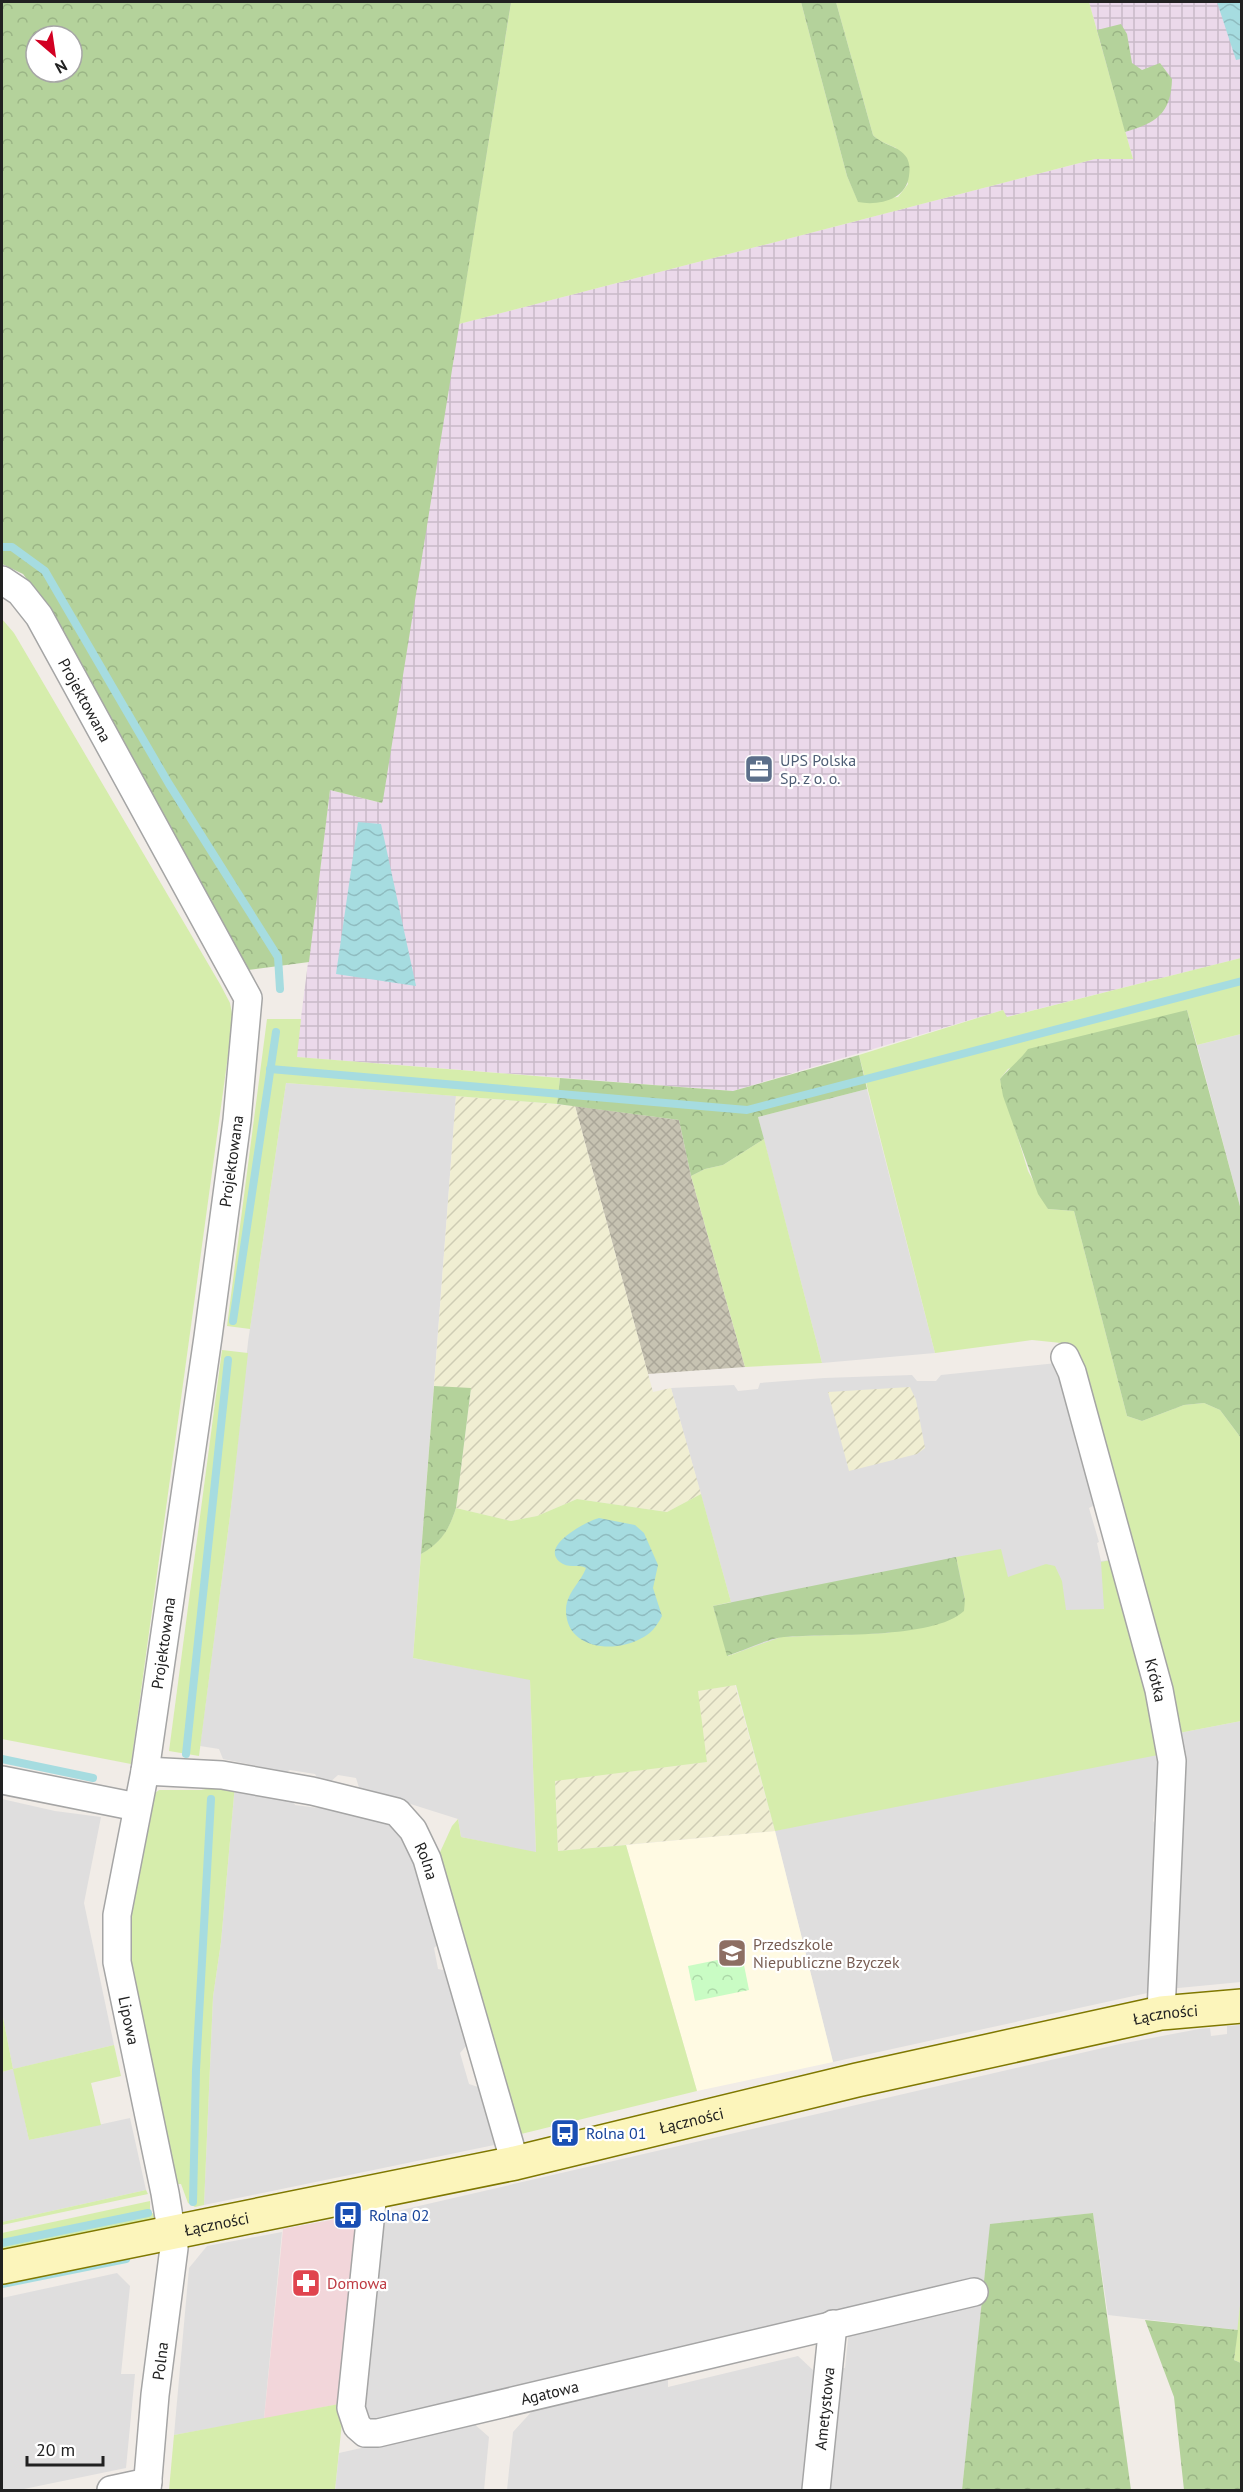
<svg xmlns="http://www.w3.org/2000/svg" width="1243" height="2492" font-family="'PT Sans',sans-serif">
	<defs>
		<pattern id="industrial-grid" width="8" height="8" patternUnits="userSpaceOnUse" patternTransform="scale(1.5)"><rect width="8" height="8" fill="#ebd9ea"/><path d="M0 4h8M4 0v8" fill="none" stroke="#c9bac8"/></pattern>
		<pattern id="construction-cross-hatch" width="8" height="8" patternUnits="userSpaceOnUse" patternTransform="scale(1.5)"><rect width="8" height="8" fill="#c7c3b2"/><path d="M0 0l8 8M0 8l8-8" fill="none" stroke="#aba799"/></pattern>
		<pattern id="farmland-furrows" width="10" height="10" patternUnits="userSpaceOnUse" patternTransform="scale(1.5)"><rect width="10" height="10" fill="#f0eed2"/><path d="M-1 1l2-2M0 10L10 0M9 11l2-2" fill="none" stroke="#ceccb4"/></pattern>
		<pattern id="forest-crowns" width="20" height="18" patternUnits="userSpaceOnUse" patternTransform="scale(1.5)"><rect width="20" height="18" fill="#b4d29b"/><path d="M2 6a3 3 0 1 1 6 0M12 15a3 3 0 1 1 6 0" fill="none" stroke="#9ab485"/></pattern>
		<pattern id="park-crowns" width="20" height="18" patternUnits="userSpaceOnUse" patternTransform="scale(1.5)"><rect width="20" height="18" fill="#c9fcc4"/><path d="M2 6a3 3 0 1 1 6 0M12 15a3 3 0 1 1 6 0" fill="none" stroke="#acd8a8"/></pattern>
		<pattern id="water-waves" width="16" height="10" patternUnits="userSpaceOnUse" patternTransform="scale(1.5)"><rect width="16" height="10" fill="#a6dce0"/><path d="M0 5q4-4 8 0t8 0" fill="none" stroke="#8fbcc0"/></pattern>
	</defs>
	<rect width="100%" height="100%" fill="#f1ece7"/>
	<g fill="#dfdede">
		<polygon points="1241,1034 1241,1210 1197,1045"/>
		<polygon points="286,1083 456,1096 413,1658 530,1679 536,1853 461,1837 458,1819 401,1801 360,1791 356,1778 338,1775 328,1784 320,1782 315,1774 290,1770 286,1772 223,1759 219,1749 200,1746 230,1516 248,1342"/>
		<polygon points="867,1089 935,1353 822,1363 758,1117"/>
		<polygon points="1057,1363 1077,1435 1075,1440 1079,1455 1084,1458 1097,1504 1089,1508 1099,1542 1097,1543 1101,1561 1111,1560 1163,1742 1161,1801 1155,1805 1153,1821 1159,1827 1152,1992 833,2062 775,1831 731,1602 671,1388 734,1385 738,1391 758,1389 760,1383 824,1378 912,1375 917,1381 936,1381 941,1375"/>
		<polygon points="1241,1721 1241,1982 1168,1989 1179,1733"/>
		<polygon points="235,1784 290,1795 295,1805 318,1808 325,1803 383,1816 413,1848 440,1942 434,1948 438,1969 447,1971 468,2044 460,2053 469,2084 481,2088 499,2144 204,2205 213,1997 221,1942"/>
		<polygon points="2,1799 55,1811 101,1817 84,1903 114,2045 14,2069 29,2140 130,2118 146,2190 2,2222 2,2072 13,2069 2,2012"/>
		<polygon points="1241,2025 1242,2296 1238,2330 1108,2315 1093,2213 991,2225 984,2281 364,2424 361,2420 384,2214 1120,2044 1199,2029 1210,2028 1211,2036 1227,2034 1227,2026"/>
		<polygon points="282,2232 264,2419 174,2435 189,2268 207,2246"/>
		<polygon points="117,2273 130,2286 121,2374 135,2374 126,2468 19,2490 2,2490 2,2298"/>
		<polygon points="983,2295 962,2490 507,2490 513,2432 534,2409 668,2378 668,2387 798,2356 814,2371 845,2368 849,2330"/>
		<polygon points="473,2423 489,2437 484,2490 335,2490 339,2453"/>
	</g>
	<polygon fill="#f2d6da" points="363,2214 344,2403 264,2419 283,2229"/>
	<path fill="url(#industrial-grid)" fill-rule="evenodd" d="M2 2H511L459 324 1095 159H1133L1089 2H1241V958L1006 1017 1003 1010 733 1091 296 1057 330 790 381 803ZM36 36H72V72H36Z"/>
	<polygon fill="#fffae3" points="775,1831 833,2062 697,2091 626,1845"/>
	<polygon fill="url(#construction-cross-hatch)" points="575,1106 679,1120 691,1176 745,1367 648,1374"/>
	<g fill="url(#farmland-furrows)">
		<polygon points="456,1096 575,1106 653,1392 671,1388 701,1494 667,1512 577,1499 537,1516 511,1521 456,1508 471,1389 434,1386"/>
		<polygon points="910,1387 916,1400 925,1448 917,1454 849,1471 828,1392"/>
		<polygon points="735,1685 775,1831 558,1851 555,1780 707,1762 697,1691"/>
	</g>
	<g fill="#d6edac">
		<polygon points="511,2 801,2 847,176 858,201 898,197 908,184 896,148 878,140 873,135 836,2 1089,2 1133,159 1095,159 459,324"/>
		<polygon points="2,619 14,633 220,984 230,1003 233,1019 131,1764 2,1739"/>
		<polygon points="1241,958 1241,1034 1197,1045 1187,1010 1016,1066 1008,1069 1000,1079 1028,1171 1048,1209 1074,1211 1127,1416 1142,1421 1184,1405 1204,1403 1220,1410 1241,1438 1241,1721 1179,1733 1076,1352 1071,1344 1032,1340 935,1353 859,1055 1003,1010 1007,1017"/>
		<polygon points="267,1019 301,1019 297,1057 560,1078 557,1104 286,1083 250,1329 227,1326"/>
		<polygon points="764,1139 822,1363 745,1367 691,1176 705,1169 723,1165"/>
		<polygon points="222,1350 248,1353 230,1516 199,1756 169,1751"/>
		<path d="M701 1494 731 1602 713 1606 728 1656 781 1637 888 1633 965 1600 956 1557 1001 1549 1008 1577 1046 1564 1055 1566 1062 1581 1066 1610 1104 1609 1101 1562 1111 1560 1163 1754 775 1831 736 1685 698 1691 707 1762 555 1781 558 1851 626 1845 697 2091 521 2134 436 1861 452 1826 458 1819 461 1837 536 1852 530 1680 413 1658 421 1554C441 1542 449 1530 456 1508L511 1521 537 1516 577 1499 667 1512Z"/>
		<polygon points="235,1784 221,1942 213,1997 204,2205 195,2207 188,2203 181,2184 174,2184 132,1985 128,1936 130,1916 149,1798 159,1790 201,1790"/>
		<polygon points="2,2012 13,2069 114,2045 121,2076 91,2083 101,2125 29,2140 13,2069 2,2072"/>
		<polygon points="146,2190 148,2194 2,2225 2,2222"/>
		<polygon points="150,2201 150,2214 157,2212 153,2220 2,2254 2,2233"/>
		<polygon points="1241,2296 1241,2363 1234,2360"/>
		<polygon points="344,2403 335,2490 169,2490 174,2435"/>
	</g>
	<g fill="url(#forest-crowns)" fill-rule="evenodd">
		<path d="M2 2H511L383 800 382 803 330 790 309 962 248 970 37 593 23 574 2 564ZM36 36H72V72H36Z"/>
		<path d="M801 2H836L873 135C883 146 899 145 907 158 910 165 910 169 909 176 906 200 878 206 858 202L847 176Z"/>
		<path d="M1121 24 1127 34 1132 63 1142 70 1160 63 1172 79C1171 114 1156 123 1125 132L1097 30Z"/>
		<path d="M1187 1010 1241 1210V1438L1220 1410 1204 1403 1184 1405 1142 1421 1127 1416 1074 1211 1048 1209 1038 1194 1003 1096 1000 1079C1009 1068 1019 1061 1028 1049Z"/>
		<polygon points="859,1055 867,1089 758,1117 764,1139 723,1165 705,1169 691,1176 679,1120 557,1104 560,1078 733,1091"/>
		<path d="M434 1386 471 1388 456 1508C449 1530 441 1543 421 1554Z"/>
		<path d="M956 1557 965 1600 964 1611C933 1640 827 1633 784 1637 766 1639 745 1650 727 1656L713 1606Z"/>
		<polygon points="1093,2213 1131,2490 962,2490 990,2224"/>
		<polygon points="1145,2320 1238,2330 1234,2360 1241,2363 1241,2490 1184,2490 1174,2397"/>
	</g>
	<polygon fill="url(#park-crowns)" points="742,1955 749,1990 695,2001 688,1966"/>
	<g fill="url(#water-waves)">
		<polygon points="1217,2 1241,2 1241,59 1236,60"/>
		<polygon points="358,822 381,824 416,986 336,974"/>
		<path d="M599 1518 635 1525 644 1533 658 1565 653 1588 662 1616C657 1626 651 1634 640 1639 612 1654 565 1648 566 1609 567 1592 581 1582 586 1568 579 1564 571 1568 563 1564 535 1548 587 1521 599 1518Z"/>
	</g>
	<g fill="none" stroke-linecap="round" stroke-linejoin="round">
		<g stroke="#a6dce0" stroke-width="8">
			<polyline points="2,547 12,547 45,571 169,784 278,957 280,989"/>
			<polyline points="270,1069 747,1110 1242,981"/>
			<polyline points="233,1321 276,1032"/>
			<polyline points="186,1754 228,1360"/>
			<polyline points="2,1759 93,1778"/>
			<polyline points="193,2202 196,2070 211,1799"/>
			<polyline points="2,2243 148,2213"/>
			<polyline points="2,2284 126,2259"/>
		</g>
		<g stroke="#a5a5a5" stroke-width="30">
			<g id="street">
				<path id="s1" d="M2 580 20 592 39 616 248 998 237 1120 208 1337 145 1771 117 1915V1962L165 2193 174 2248 155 2395 147 2490"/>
				<path id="s2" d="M1065 1357 1072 1372 1159 1690 1172 1761 1161 2013"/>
				<path id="s3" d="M145 1771 222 1775 312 1791 397 1812 413 1830 427 1859 515 2163"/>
				<polyline points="2,1780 137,1807"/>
				<path id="s4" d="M373 2192 351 2408 357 2426 365 2433H378L974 2292"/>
				<polyline points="111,2490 148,2482"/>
				<path id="s5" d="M816 2490 833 2324"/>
			</g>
		</g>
		<g stroke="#7f7801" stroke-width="36">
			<g id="secondary">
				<path id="s6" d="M2 2267 515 2163 857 2080 1161 2013 1242 2006"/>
			</g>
		</g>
		<use href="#street" stroke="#fff" stroke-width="27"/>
		<use href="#secondary" stroke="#fcf5bb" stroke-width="33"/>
	</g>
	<defs>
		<g id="office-square" transform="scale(1.5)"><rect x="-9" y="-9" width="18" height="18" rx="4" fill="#5c6f8a" stroke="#fff"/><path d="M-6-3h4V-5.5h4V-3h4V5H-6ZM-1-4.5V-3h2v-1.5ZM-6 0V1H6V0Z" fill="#fff"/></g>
		<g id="school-square" transform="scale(1.5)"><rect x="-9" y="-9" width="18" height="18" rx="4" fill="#8d6e63" stroke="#fff"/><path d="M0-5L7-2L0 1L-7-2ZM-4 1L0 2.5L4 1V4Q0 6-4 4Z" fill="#fff"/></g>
		<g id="bus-square" transform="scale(1.5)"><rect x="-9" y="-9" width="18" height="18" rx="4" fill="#1a4fb4" stroke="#fff"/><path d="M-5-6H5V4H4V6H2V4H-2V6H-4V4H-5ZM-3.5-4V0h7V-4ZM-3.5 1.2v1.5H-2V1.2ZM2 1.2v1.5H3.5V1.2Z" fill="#fff"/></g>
		<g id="pharmacy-square" transform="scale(1.5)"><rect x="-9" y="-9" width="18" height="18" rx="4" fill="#e0444e" stroke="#fff"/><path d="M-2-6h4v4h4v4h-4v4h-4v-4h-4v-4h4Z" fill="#fff"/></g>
	</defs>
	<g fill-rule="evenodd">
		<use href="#office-square" x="759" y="769"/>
		<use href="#school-square" x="732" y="1953"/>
		<use href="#bus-square" x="565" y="2133"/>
		<use href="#bus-square" x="348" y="2215"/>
		<use href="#pharmacy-square" x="306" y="2283"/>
	</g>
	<g text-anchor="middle" stroke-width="4.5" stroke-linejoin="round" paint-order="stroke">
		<g font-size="16" fill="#212121" stroke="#fff">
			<text dy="6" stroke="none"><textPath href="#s1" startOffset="148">Projektowana</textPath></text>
			<text transform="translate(231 1161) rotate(-82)" y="6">Projektowana</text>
			<text transform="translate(163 1643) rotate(-82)" y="6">Projektowana</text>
			<text dy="6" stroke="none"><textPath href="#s2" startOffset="336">Krótka</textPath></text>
			<text dy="6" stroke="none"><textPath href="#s3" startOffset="314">Rolna</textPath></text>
			<text dy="6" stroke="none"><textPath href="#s6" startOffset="1191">Łączności</textPath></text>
			<text dy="6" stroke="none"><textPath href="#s1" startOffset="1521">Lipowa</textPath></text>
			<text dy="6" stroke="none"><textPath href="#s6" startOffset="705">Łączności</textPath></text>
			<text dy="6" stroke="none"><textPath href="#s6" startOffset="219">Łączności</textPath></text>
			<text transform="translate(160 2361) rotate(-83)" y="6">Polna</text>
			<text dy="6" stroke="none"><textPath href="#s4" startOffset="436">Agatowa</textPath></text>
			<text dy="6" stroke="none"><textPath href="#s5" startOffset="82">Ametystowa</textPath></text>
		</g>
		<g font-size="16" fill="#4e5e75" stroke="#fff" text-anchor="start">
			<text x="780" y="766">UPS Polska<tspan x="780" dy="18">Sp. z o. o.</tspan></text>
		</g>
		<g font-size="16" fill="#785e54" stroke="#fff" text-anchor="start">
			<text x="753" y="1950">Przedszkole<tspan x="753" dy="18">Niepubliczne Bzyczek</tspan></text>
		</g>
		<g font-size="16" fill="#164399" stroke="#fff" text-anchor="start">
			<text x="586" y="2139">Rolna 01</text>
			<text x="369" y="2221">Rolna 02</text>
		</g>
		<g font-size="16" fill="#be3a42" stroke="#fff" text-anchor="start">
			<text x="327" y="2289">Domowa</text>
		</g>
	</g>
	<rect width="1243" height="2492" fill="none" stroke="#212121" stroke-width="6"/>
	<g transform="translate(54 54) rotate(151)"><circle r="28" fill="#ffffff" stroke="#a6a6a6" stroke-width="1.5"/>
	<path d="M0-4.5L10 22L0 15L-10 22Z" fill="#d20022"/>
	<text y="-9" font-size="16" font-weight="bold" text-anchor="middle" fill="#212121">N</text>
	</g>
	<path d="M27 2456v9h76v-9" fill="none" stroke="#212121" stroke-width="3"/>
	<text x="36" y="2456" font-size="18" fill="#212121" stroke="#ffffff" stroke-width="4.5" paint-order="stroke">20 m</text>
</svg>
